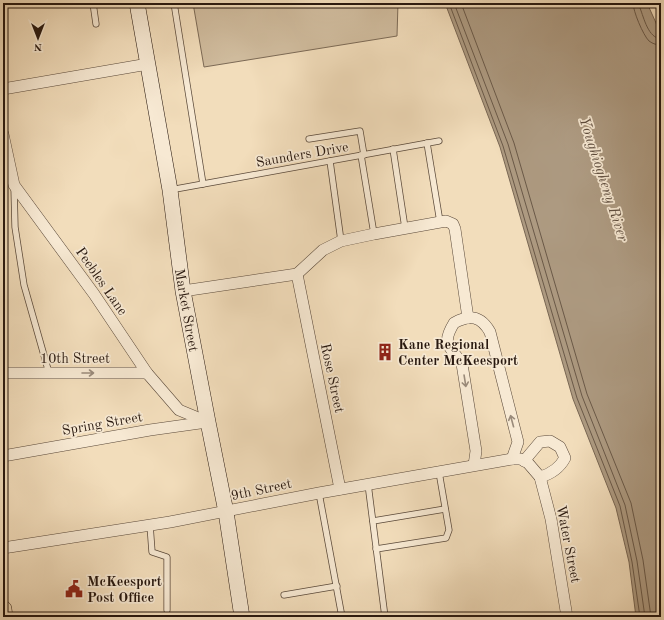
<svg xmlns="http://www.w3.org/2000/svg" width="664" height="620" font-family="'Old Standard TT',serif">
	<rect width="100%" height="100%" fill="#f2ddbb"/>
	<filter id="stains"><feTurbulence type="fractalNoise" baseFrequency=".005" numOctaves="4"/><feColorMatrix values="0 0 0 0 .2 0 0 0 0 .09 0 0 0 0 .02 0 0 0 .5 -.17"/></filter>
	<radialGradient id="worn" r=".72"><stop offset=".6" stop-color="#630" stop-opacity="0"/><stop offset="1" stop-color="#630" stop-opacity=".3"/></radialGradient>
	<polygon fill="#d0bc9e" stroke="#7c6a56" points="193,3 398,3 397,36 204,67"/>
	<polygon fill="#ad9a81" stroke="#786653" points="445,3 647,3 661,34 661,617 636,617 629,562 616,508 573,399 500,147"/>
	<g fill="none" stroke-linecap="round" stroke-linejoin="round">
		<g stroke="#6a5948" stroke-width="1">
			<polyline points="449,3 503,146 577,398 620,506 632,562 640,617"/>
			<polyline points="454,3 508,144 582,396 625,505 637,561 645,617"/>
			<polyline points="461,3 514,143 587,394 631,503 643,560 651,617"/>
			<path d="M633 3C633 11 643 35 649 41 653 44 657 45 661 45"/>
			<path d="M639 3 640 8C644 18 648 38 661 39"/>
		</g>
		<g stroke="#5a493a" stroke-width="7">
			<g id="lane">
				<polyline points="93,3 96,24"/>
				<polyline points="174,3 203,184"/>
				<polyline points="309,139 360,131 364,155"/>
				<polyline points="427,143 440,222"/>
				<polyline points="393,149 405,228"/>
				<polyline points="361,155 374,234"/>
				<polyline points="330,161 341,241"/>
				<polyline points="14,187 15,227 24,285 49,373"/>
				<polyline points="170,190 439,141"/>
				<polyline points="368,484 385,617"/>
				<polyline points="319,493 342,617"/>
				<polyline points="373,521 445,509"/>
				<polyline points="150,525 152,552 167,557 167,610"/>
				<polyline points="376,549 446,538 449,530 439,472"/>
				<polyline points="284,595 337,586"/>
			</g>
		</g>
		<g stroke="#5a493a" stroke-width="12">
			<g id="street">
				<polyline points="3,89 148,64"/>
				<polyline points="3,134 14,185 94,294 147,373 179,410 208,422"/>
				<polyline points="297,274 323,250 341,241 374,234 446,221 453,224 455,229 468,318"/>
				<polyline points="297,274 340,489"/>
				<polyline points="183,291 297,274"/>
				<polyline points="3,373 147,373"/>
				<polyline points="3,456 150,430 207,422"/>
				<path d="M524 461 540 442 550 441 560 447 565 458C559 469 551 474 540 477"/>
				<path d="M474 465 476 451 462 364C451 346 440 346 454 323 470 314 481 316 490 332L518 442 512 459"/>
				<polyline points="3,548 170,522 319,493 512,459 521,459 528,463 540,477 551,519 567,617"/>
			</g>
		</g>
		<g stroke="#28180f" stroke-width="16">
			<polyline id="secondary" points="137,3 170,190 183,291 208,422 226,512 242,617"/>
		</g>
		<g stroke="#28180f" stroke-width="18">
			<polyline id="primary" points="3,609 4,617"/>
		</g>
		<use href="#lane" stroke="#f7e9d3" stroke-width="5.5"/>
		<use href="#street" stroke="#f7e9d3" stroke-width="11"/>
		<use href="#secondary" stroke="#f7e9d3" stroke-width="15"/>
		<use href="#primary" stroke="#f2ddbb" stroke-width="17"/>
	</g>
	<defs><path id="oneway-shaft" d="M-6 0H5M1.5-3L5.5 0L1.5 3" fill="none" stroke-width="1.6" stroke-linecap="round" stroke-linejoin="round"/></defs>
	<g stroke="#9a8b7b">
		<use href="#oneway-shaft" transform="translate(88 373)"/>
		<use href="#oneway-shaft" transform="translate(465 381) rotate(81)"/>
		<use href="#oneway-shaft" transform="translate(512 421) rotate(-105)"/>
	</g>
	<defs>
		<g id="building-bare" transform="scale(1.38)"><path d="M-4-6H4V6H1V3H-1V6H-4ZM-2.5-4.3h1.7v1.8h-1.7ZM.8-4.3h1.7v1.8H.8ZM-2.5-1h1.7V.8h-1.7ZM.8-1h1.7V.8H.8Z" fill="#8f2418" stroke="#f7e9d3" stroke-width="2.5" paint-order="stroke"/></g>
		<g id="civic-bare" transform="scale(1.38)"><path d="M-.6-6.5H3V-4.5H.6V-3L4-1V1h2V6H-6V1h2V-1L-.6-3ZM-1.2 2.5V6h2.4V2.5Z" fill="#8f2418" stroke="#f7e9d3" stroke-width="2.5" paint-order="stroke"/></g>
	</defs>
	<g fill-rule="evenodd">
		<use href="#building-bare" x="385" y="352"/>
		<use href="#civic-bare" x="74" y="589"/>
	</g>
	<g text-anchor="middle" stroke-width="3.5" stroke-linejoin="round" paint-order="stroke">
		<g font-size="14" fill="#28180f" stroke="#f7e9d3">
			<text transform="translate(302 154) rotate(-10)" y="5">Saunders Drive</text>
			<text transform="translate(102 281) rotate(55)" y="5">Peebles Lane</text>
			<text transform="translate(187 310) rotate(80)" y="5">Market Street</text>
			<text x="75" y="363">10th Street</text>
			<text transform="translate(333 378) rotate(78)" y="5">Rose Street</text>
			<text transform="translate(102 423) rotate(-10)" y="5">Spring Street</text>
			<text transform="translate(261 489) rotate(-12)" y="5">9th Street</text>
			<text transform="translate(569 544) rotate(79)" y="5">Water Street</text>
		</g>
		<g font-size="14" font-weight="bold" fill="#28180f" stroke="#f7e9d3" text-anchor="start">
			<text x="398" y="349">Kane Regional<tspan x="398" dy="16">Center McKeesport</tspan></text>
			<text x="87" y="586">McKeesport<tspan x="87" dy="16">Post Office</tspan></text>
		</g>
		<g font-size="15" font-style="italic" fill="#5d4c3d" stroke="#f7e9d3">
			<text transform="translate(604 179) rotate(72)" y="5">Youghiogheny River</text>
		</g>
	</g>
	<rect width="664" height="620" fill="none" stroke="#f2ddbb" stroke-width="16"/>
	<rect x="4" y="4" width="656" height="612" fill="none" stroke="#28180f" stroke-width="2"/>
	<rect x="8" y="8" width="648" height="604" fill="none" stroke="#28180f"/>
	<g transform="translate(38 38) rotate(180)" stroke="#f7e9d3" stroke-width="3" paint-order="stroke">
	<path d="M0-3L7 15L0 10L-7 15Z" fill="#28180f"/>
	<text y="-6" font-size="11" font-weight="bold" text-anchor="middle" fill="#28180f">N</text>
	</g>
	<rect width="100%" height="100%" filter="url(#stains)"/>
	<rect width="100%" height="100%" fill="url(#worn)"/>
</svg>
